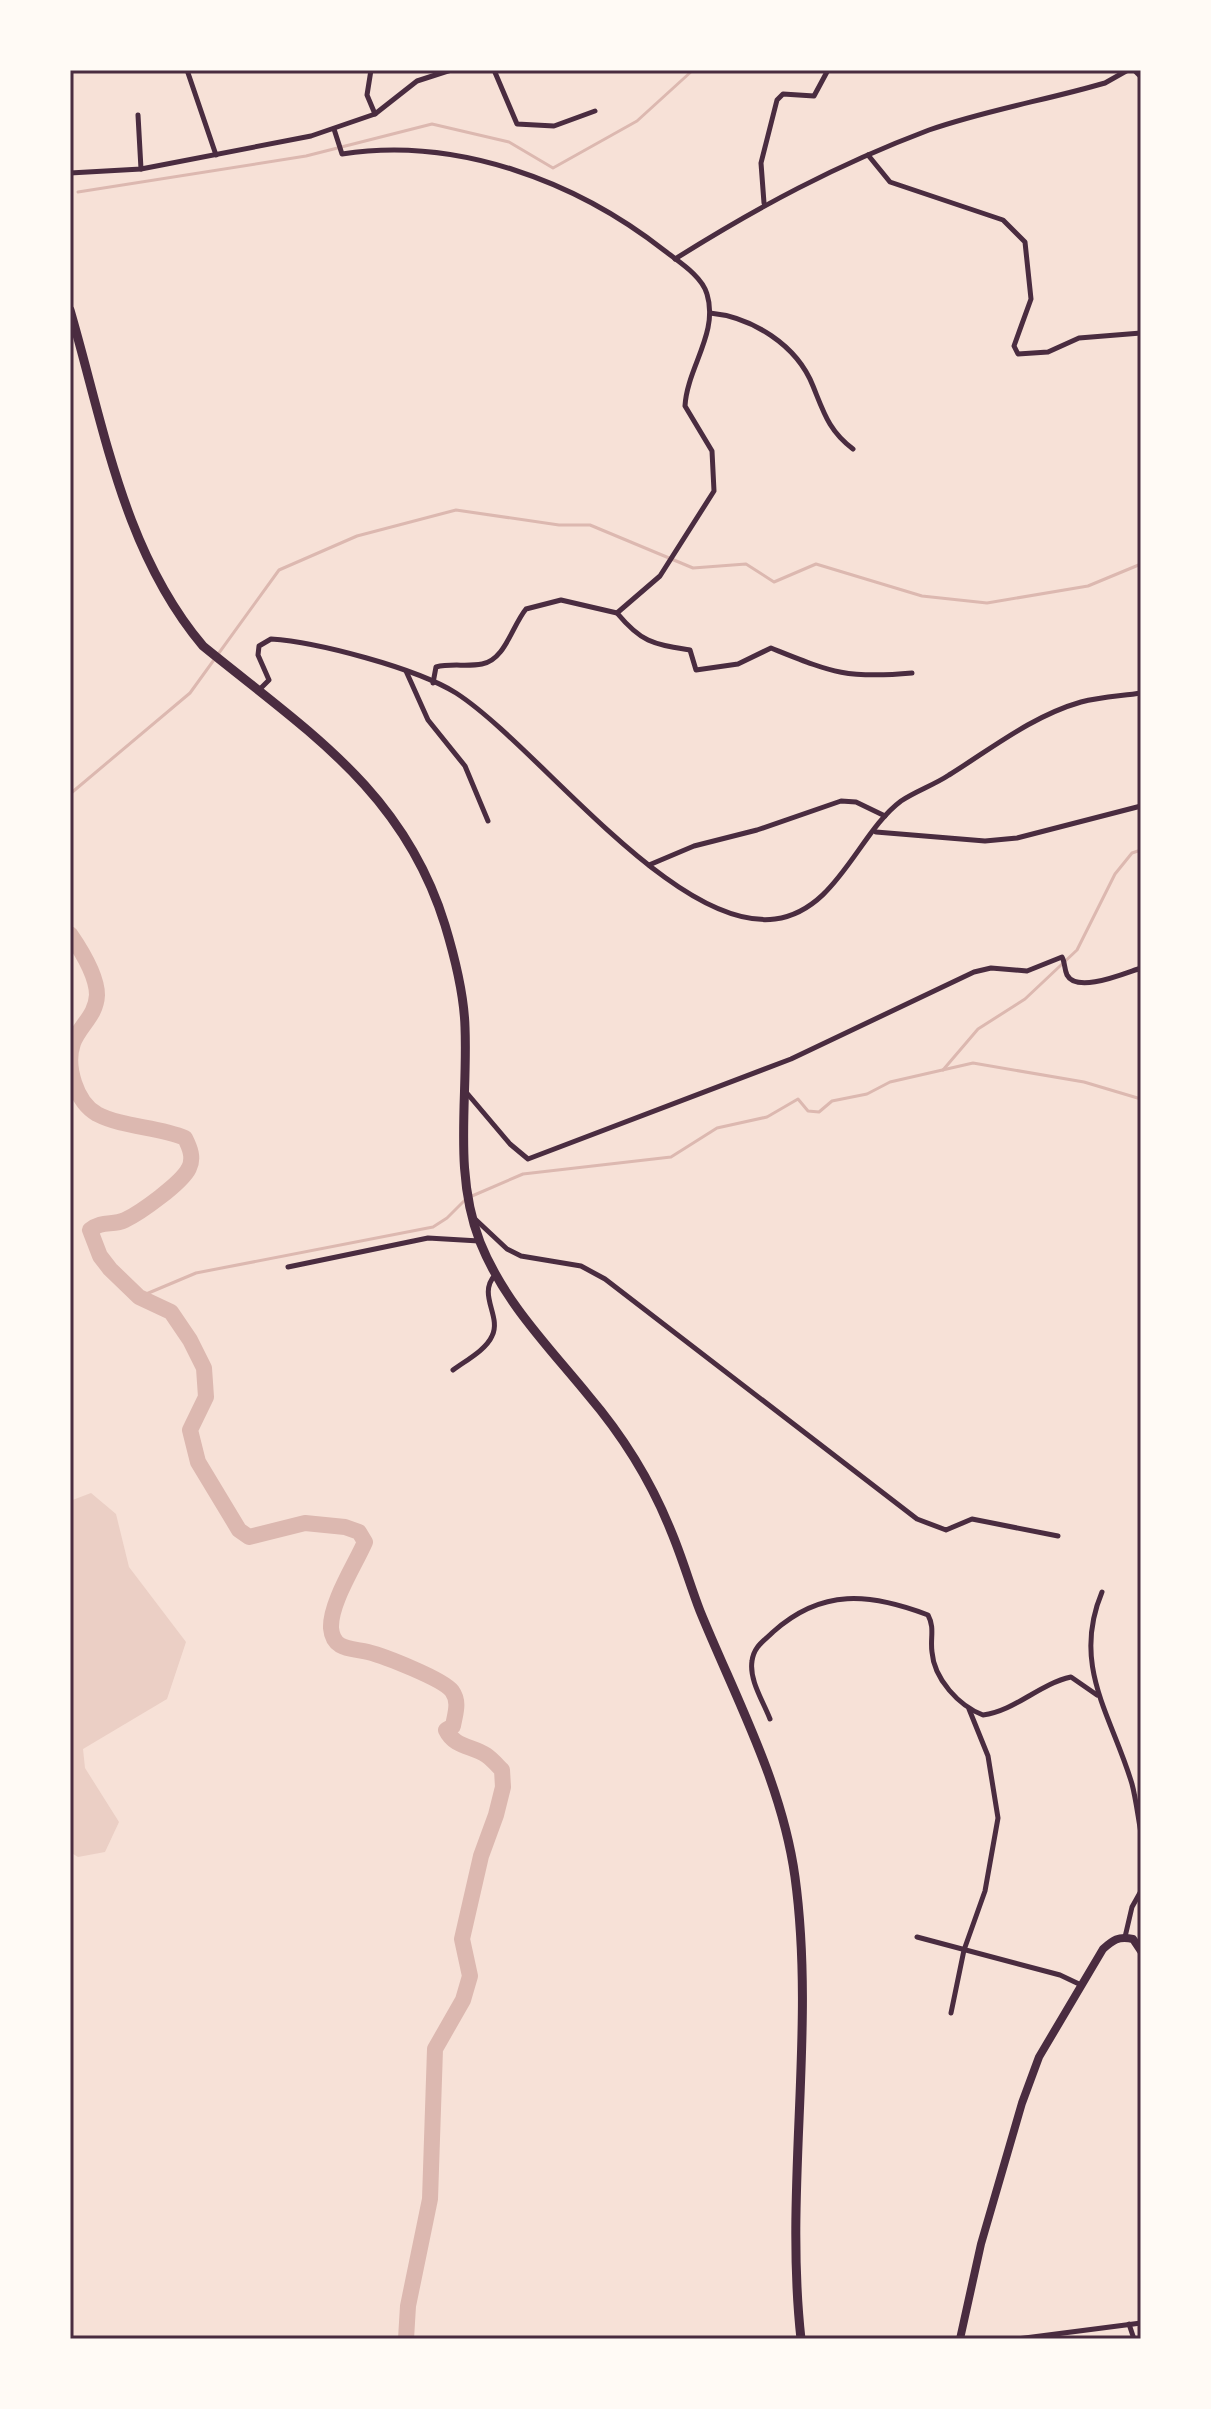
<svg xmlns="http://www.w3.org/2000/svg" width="1211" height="2409" font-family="Poppins,sans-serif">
	<rect width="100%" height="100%" fill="#f7e1d7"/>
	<polygon fill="#ebcfc5" points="91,1493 116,1514 129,1567 186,1642 167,1699 83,1749 85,1768 119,1822 105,1852 78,1857 70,1852 70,1501"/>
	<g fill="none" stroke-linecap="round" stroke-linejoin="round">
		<g stroke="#dcb8b0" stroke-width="3">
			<polyline points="78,192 306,156 432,124 509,142 553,168 637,121 693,70"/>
			<polyline points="70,794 190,693 279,570 357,536 456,510 559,525 590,525 693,568 746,564 774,582 816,564 922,596 987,603 1088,586 1141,564"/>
			<polyline points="943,1070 978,1029 1025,999 1077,950 1115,874 1132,853 1141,850"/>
			<polyline points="472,1196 523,1174 671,1157 717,1128 767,1117 798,1099 808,1111 819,1112 832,1101 867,1094 890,1082 973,1063 1084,1082 1141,1099"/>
			<polyline points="139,1297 196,1273 433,1227 447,1218 465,1200"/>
		</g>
		<path stroke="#dcb8b0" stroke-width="16" d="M70 934C81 950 97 975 97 995 96 1016 80 1025 73 1043 65 1066 76 1102 97 1114 124 1128 158 1126 185 1138 190 1148 194 1158 189 1168 182 1183 140 1213 125 1220 113 1226 102 1220 90 1230L100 1256 110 1269 139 1297 171 1312 190 1340 204 1368 206 1397 190 1430 198 1462 239 1530 249 1537 305 1523 345 1527 359 1532 365 1542C355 1565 330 1603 331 1628 333 1651 352 1648 368 1652 384 1656 443 1679 452 1691 460 1702 455 1714 453 1726L446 1730C454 1747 472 1746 486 1755 492 1759 497 1765 502 1770L503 1787 496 1815 481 1856 462 1939 470 1976 463 2000 435 2049 430 2199 408 2306 406 2339"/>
		<g stroke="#4a2c40" stroke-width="5">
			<polyline points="187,70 216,155"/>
			<polyline points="371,70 367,95 375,114"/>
			<polyline points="494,70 517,124 554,126 595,111"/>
			<polyline points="1134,70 1141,77"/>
			<polyline points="138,115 141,169"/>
			<path d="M334 129 342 154C456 136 576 181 665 251 679 262 702 276 707 294 719 333 687 368 685 406L712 451 714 491 660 576 617 613 561 600 526 609C512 626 505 660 482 664 467 667 451 663 436 667L433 683"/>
			<polyline points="868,155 890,182 1003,220 1025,242 1031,299 1014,346 1018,354 1048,352 1079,338 1141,333"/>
			<polyline points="70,173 141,169 311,136 375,114 417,81 451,70"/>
			<polyline points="764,203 761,163 777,100 783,94 814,96 828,70"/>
			<path d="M675 259C758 207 836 165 929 130 986 110 1047 100 1105 83L1128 70"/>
			<path d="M710 313C752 317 797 345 813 386 824 413 829 431 853 449"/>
			<path d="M617 613C642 643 653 644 690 650L696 670 738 664 771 648C831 672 845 679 912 673"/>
			<polyline points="406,671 428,720 465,766 488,821"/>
			<path d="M259 690 269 680 258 655 259 646 271 639C317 642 416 668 456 693 538 746 674 932 775 919 837 911 858 833 901 801 916 791 934 785 949 775 991 749 1032 716 1081 702 1100 697 1121 696 1141 693"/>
			<polyline points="876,832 985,841 1017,838 1141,806"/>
			<polyline points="649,865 694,846 757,830 841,801 856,802 885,816"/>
			<path d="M466 1092 510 1144 528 1159 791 1059 974 972 991 968 1027 971 1062 957C1065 962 1064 968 1067 975 1077 994 1125 973 1141 968"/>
			<polyline points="475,1219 507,1249 521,1256 581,1266 605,1279 917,1519 946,1530 972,1519 1058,1536"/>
			<polyline points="288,1267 428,1238 479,1241"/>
			<path d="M453 1370C465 1361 486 1350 492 1336 502 1316 477 1295 495 1275"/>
			<path d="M1102 1592C1071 1666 1112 1716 1132 1784 1136 1799 1138 1817 1141 1833"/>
			<path d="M770 1719C763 1701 749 1680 752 1661 754 1646 764 1641 773 1632 822 1588 870 1593 928 1615 935 1628 930 1638 932 1652 934 1679 959 1706 983 1715 1015 1711 1039 1684 1071 1677L1097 1695"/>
			<polyline points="917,1937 1060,1975 1079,1984"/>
			<polyline points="1125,1937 1132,1907 1141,1891"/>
			<polyline points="951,2013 964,1950 985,1891 998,1818 988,1756 969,1709"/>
			<polyline points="1129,2324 1134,2339"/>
			<polyline points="1017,2339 1141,2323"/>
		</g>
		<path stroke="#4a2c40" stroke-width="8" d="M960 2339 981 2244 1022 2103 1039 2057 1103 1949C1113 1940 1118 1936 1133 1939L1141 1951"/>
		<path stroke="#4a2c40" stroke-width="9" d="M70 310C104 426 123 551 203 646 306 730 404 791 445 925 455 958 464 993 465 1027 468 1100 453 1172 480 1242 504 1302 548 1346 588 1395 623 1436 651 1481 671 1531 682 1557 690 1585 700 1611 736 1699 782 1783 795 1877 816 2031 784 2186 801 2339"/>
	</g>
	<rect width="1211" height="2409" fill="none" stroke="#fffaf5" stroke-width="144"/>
	<rect x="72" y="72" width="1067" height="2265" fill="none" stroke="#4a2c40" stroke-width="3"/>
</svg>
